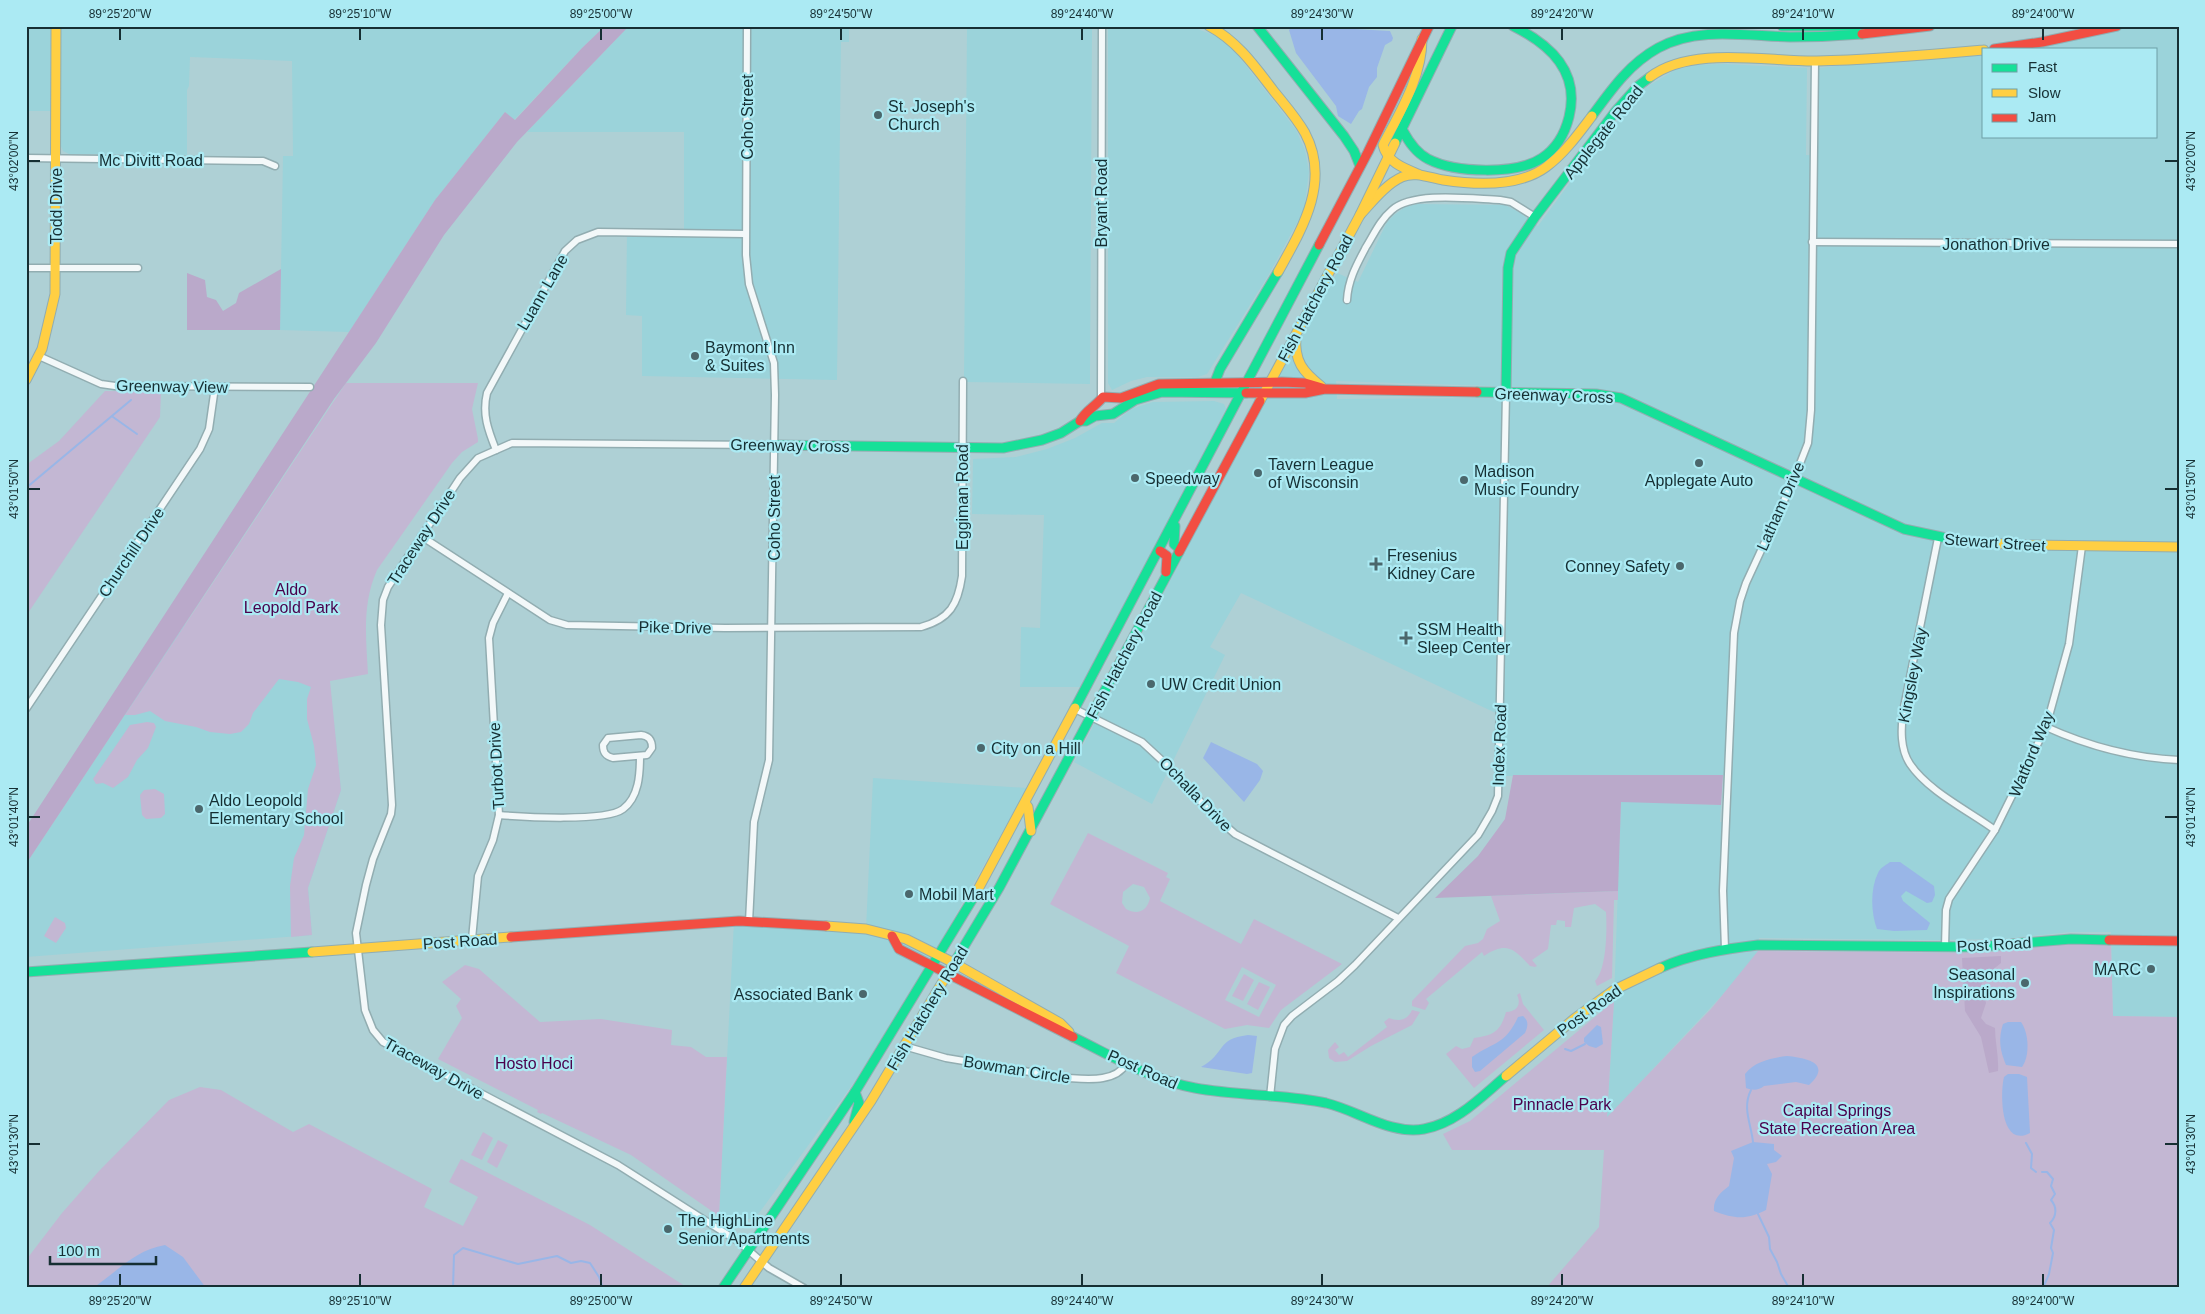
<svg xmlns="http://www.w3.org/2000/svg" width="2205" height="1314" font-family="Arial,sans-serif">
	<rect width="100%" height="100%" fill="#aed0d5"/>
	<g fill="#9bd3da" fill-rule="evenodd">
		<polygon points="26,26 438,26 480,30 512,26 605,26 582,48 514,120 505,112 435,200 349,332 280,330 283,156 293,156 292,61 190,57 189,86 187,90 187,155 69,154 63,151 61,146 61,111 26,111"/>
		<polygon points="629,26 849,26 849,42 841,42 837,380 642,376 642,316 626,315 627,232 684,233 684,132 527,132"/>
		<polygon points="967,26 1092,26 1090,384 964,382"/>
		<polygon points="1108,26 1190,26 1218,37 1233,49 1296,130 1305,150 1309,172 1304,210 1268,276 1207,374 1198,377 1147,377 1131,381 1112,390 1108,383"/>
		<path d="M2117 26H2179V1017L2113 1016 2111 932H2070L2003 939 1937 940 1759 938 1758 957 1607 1118 1614 1001 1621 801 1721 805 1720 822H1726L1728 775 1500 776V715L1241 593 1210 647 1225 655 1152 804 1074 762 1262 407 1337 273 1358 282 1387 222 1394 215 1405 207 1418 204 1505 205 1519 212 1538 226 1605 135 1645 88 1675 70 1696 65 1723 64 1807 68 1806 155 1818 156 1819 68 1984 50V136H2156V49H1994ZM1336 381 1492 386 1506 393 1492 398 1337 399Z"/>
		<polygon points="1214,401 1224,404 1226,409 1180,501 1080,687 1020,687 1021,627 1040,628 1044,515 972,514 973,459 1016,457 1047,449 1075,438 1102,423 1114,423 1131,409 1153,402"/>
		<polygon points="185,624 330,686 341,790 308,888 312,935 26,957 26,864"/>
		<polygon points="873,778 1027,788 939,945 855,1081 759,1213 736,1227 719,1216 734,921 866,929"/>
	</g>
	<g fill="#c3b7d3" fill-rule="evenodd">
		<path d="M346 383H478L472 409 478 439V442L462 452 452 463 377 570C362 604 366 637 368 674L330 681 341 790 308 888 312 935 291 937 290 886 294 858 304 835 308 789 316 765 314 746 307 719V699L311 687 298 682 279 679 253 713 249 724 241 732 230 734 210 732 196 727 165 721 150 711 135 715H125Z"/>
		<polygon points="105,391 161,392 160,417 26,616 26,465 59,441"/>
		<polygon points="147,722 154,723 156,727 148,748 137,760 128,777 113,788 103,783 96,784 93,779 130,725"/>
		<polygon points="155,789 164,794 165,814 161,818 146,819 142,815 140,795 144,790"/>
		<path d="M1088 833 1168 873 1166 877 1170 879 1160 901 1241 944 1254 919 1342 964 1281 1010 1269 1028 1247 1025 1225 1029 1116 973 1129 946 1050 904ZM1133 884 1144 887 1150 898C1147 912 1137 915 1126 909L1122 903 1123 892ZM1242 967 1276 985 1259 1017 1225 1000Z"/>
		<path d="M1618 891V900H1614L1612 978 1597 986 1595 981C1607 969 1607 928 1606 912L1595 904 1574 908 1571 927H1565V921L1557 920 1556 925H1551L1548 949 1532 960 1537 966 1535 967 1530 966C1514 949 1507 941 1484 956L1482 952 1426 999 1429 1003 1425 1010 1412 1006V1001L1465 946 1478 943 1483 939 1487 929 1500 921 1491 896Z"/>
		<polygon points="55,917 65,923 66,928 56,943 44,936"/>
		<polygon points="2069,944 2111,944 2113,1016 2179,1017 2179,1288 1546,1288 1599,1227 1604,1150 1452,1150 1443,1134 1470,1121 1614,1001 1607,1117 1711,1009 1758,951 1981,953"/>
		<polygon points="465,965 479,969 540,1022 601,1019 672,1030 671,1045 691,1047 706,1057 727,1057 719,1216 631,1155 542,1113 541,1114 537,1112 538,1110 438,1059 462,1018 456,1006 461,999 442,982"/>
		<polygon points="1244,974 1254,980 1243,1001 1232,996"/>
		<polygon points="1259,982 1270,987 1258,1010 1247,1004"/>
		<path d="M1520 993 1523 1004 1544 1030 1474 1088 1446 1054 1456 1046 1462 1049 1470 1047 1474 1038C1494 1035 1500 1032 1506 1012 1516 1012 1522 1005 1517 995Z"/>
		<path d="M1412 1010 1420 1012 1412 1025 1371 1046 1347 1061 1335 1062 1329 1058 1328 1050 1335 1042 1339 1047 1335 1050 1339 1055 1344 1052 1348 1057 1387 1027 1384 1022 1389 1018C1399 1022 1408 1020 1412 1010Z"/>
		<polygon points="200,1087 221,1090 293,1132 309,1124 432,1189 424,1207 463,1226 478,1197 449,1182 461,1159 590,1225 688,1288 26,1288 26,1260 62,1213 99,1171 169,1100"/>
		<polygon points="483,1132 493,1138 482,1160 471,1155"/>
		<polygon points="498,1140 508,1145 497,1168 487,1162"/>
	</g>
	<g fill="#baa9ca">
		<polygon points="605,26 629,26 517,142 444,235 376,343 334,399 26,864 26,827 435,200 505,112 515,120 582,48"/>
		<polygon points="281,269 280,330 187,330 187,273 205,280 207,297 216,300 223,311 236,303 239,293"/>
		<polygon points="1513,775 1723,775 1721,805 1621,802 1618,891 1435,898 1478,856 1505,819"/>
		<path d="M2001 956V963L1986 975 1981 985 1986 1003 1981 1018 1986 1024 1995 1028C1995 1042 1999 1057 1998 1071L1989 1073 1981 1037 1965 1011 1962 958Z"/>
	</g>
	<g fill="#99b6e7">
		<polygon points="1301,26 1390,31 1393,38 1392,41 1385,45 1377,68 1377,77 1369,87 1362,109 1359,111 1351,124 1338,116 1336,106 1296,53 1289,30 1292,27"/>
		<polygon points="1211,742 1257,764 1263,771 1260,780 1244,802 1203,758"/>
		<path d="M1890 862H1900L1934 886 1935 895 1932 902 1927 903 1906 891 1901 896 1903 901 1930 923 1927 930 1894 931 1877 929C1871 913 1870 889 1878 873 1880 868 1886 865 1890 862Z"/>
		<path d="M1523 1016C1529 1021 1528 1026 1525 1033L1480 1071 1475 1072 1472 1067V1057C1495 1041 1505 1045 1518 1017Z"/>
		<path d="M2008 1022H2021C2029 1033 2030 1056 2022 1067L2006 1065C2000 1051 1998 1039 2003 1024Z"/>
		<polygon points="1597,1025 1601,1027 1603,1044 1596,1048 1589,1046 1584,1042 1584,1038"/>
		<path d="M1248 1035 1257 1036 1252 1073 1247 1074 1201 1067C1226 1054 1215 1039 1248 1035Z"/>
		<path d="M1787 1056C1806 1058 1833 1063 1809 1085L1796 1082 1764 1086C1758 1091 1752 1090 1746 1088L1745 1074C1755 1061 1772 1058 1787 1056Z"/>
		<path d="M2008 1074H2019L2027 1077 2030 1133C2000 1149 2000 1093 2004 1077Z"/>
		<path d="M1753 1142 1774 1144V1150L1782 1156 1776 1162 1767 1164 1772 1174 1766 1210C1746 1220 1735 1219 1714 1211 1713 1199 1720 1193 1729 1186L1734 1158 1731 1151Z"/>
		<path d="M165 1245 183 1257 206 1288H93C118 1271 135 1250 165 1245Z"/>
	</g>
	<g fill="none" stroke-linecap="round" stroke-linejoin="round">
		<g stroke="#99b6e7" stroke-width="2">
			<polyline points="113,417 137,434"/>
			<polyline points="26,488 131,400"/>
			<polyline points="1565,1049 1571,1051 1585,1044"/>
			<path d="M1751 1090C1742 1108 1751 1123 1753 1142"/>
			<polyline points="2026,1143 2032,1154 2031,1168 2036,1172"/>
			<path d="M2042 1172H2047L2053 1179 2051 1186 2055 1194 2051 1200C2057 1207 2057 1216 2050 1223L2054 1230 2051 1248 2053 1253 2049 1274 2043 1288"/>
			<polyline points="1758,1214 1769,1237 1770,1249 1777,1262 1781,1274 1789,1288"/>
			<polyline points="453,1288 454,1255 463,1248 518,1264 557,1256 571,1263 581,1261 590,1263 599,1277 603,1288"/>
		</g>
		<g stroke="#92adb1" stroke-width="9">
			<g id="street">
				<polyline points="747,26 746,255 749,284 774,363 775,395 769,760 754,822 749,922"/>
				<polyline points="26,158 263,161 275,166"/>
				<polyline points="1812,242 2179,244"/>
				<polyline points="26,268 138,268"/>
				<path d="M1347 300C1348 280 1357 264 1366 247 1374 234 1380 220 1392 210 1414 191 1472 199 1500 200L1511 202 1535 217"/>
				<polyline points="41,357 101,384 115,386 310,387"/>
				<polyline points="1101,398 1102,26"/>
				<polyline points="774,445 512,443 478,458 460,478 388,587 383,600 381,625 392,805 391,814 373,859 366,885 356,933 365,1010 373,1030 383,1042 618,1165 739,1242 769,1268 804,1288"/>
				<path d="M496 450C488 430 482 414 487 393L565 251 577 240 598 232 745 234"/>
				<path d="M421 536 550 620 567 625 725 628 921 627C950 619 958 604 962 576L963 381"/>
				<path d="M1938 538 1903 712C1901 729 1900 749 1910 764 1928 791 1969 811 1995 830"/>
				<polyline points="26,709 200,449 209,429 215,387"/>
				<polyline points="1075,709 1142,742 1168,766 1210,812 1235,834 1398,918"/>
				<path d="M2046 727C2088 746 2133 758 2179 760"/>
				<path d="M641 735C649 736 652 740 652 748L647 755 613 758C605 756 603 752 603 745L608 738Z"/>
				<path d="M499 815C523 817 606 822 623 809 639 797 640 774 640 756"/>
				<polyline points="472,939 478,876 493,840 499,815 489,638 493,623 508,593"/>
				<polyline points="1945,947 1946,910 1949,899 1995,830 2046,727 2069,644 2082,546"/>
				<polyline points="1725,949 1723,891 1734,633 1740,601 1746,583 1794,479 1808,443 1811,410 1815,61"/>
				<path d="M904 1046 946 1058 1066 1078C1086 1079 1115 1083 1126 1064"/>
				<polyline points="1270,1097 1275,1049 1284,1025 1292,1016 1338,981 1355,965 1478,835 1492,811 1498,796 1506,393"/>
			</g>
		</g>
		<g stroke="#92adb1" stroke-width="11">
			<g id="fast">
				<polyline points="1257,26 1344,136 1354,151 1360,166"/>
				<polyline points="1782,26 1857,26"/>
				<path d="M1592 116C1611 90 1629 64 1658 48 1697 26 1747 36 1790 37 1814 37 1838 36 1862 34"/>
				<path d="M1403 131C1409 142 1416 153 1428 159 1455 173 1517 175 1542 158 1557 148 1565 133 1569 117 1580 72 1551 45 1513 26"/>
				<polyline points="1395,143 1452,26"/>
				<polyline points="1215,382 1220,369 1278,272"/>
				<polyline points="1477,392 1596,394 1621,398 1904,529 1965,542"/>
				<polyline points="1506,393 1508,268 1511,253 1535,217 1615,112 1638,86 1650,77"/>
				<polyline points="774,445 1003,448 1042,440 1061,433 1080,421 1086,421 1095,416 1113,414 1135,400 1162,392 1246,393"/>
				<polyline points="1175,526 1174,544 1180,549"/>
				<polyline points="1075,708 1319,245"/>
				<path d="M1660 968C1691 954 1725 949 1758 945L1976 947 2071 939 2109 940"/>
				<polyline points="26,972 312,952"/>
				<polyline points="948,973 999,888 1179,552"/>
				<path d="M1073 1037C1112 1056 1151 1080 1195 1088 1238 1096 1283 1094 1326 1103 1359 1111 1390 1135 1424 1129 1457 1123 1482 1096 1506 1076"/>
				<polyline points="854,1122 859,1103 855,1092"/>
				<polyline points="723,1288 855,1092 975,895"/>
			</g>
		</g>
		<g stroke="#92adb1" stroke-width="11">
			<g id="slow">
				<path d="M1209 26C1237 41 1254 65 1273 90 1284 104 1296 117 1305 133 1331 182 1302 229 1278 272"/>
				<path d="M1650 77C1692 45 1768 62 1817 61 1873 60 1928 55 1984 50"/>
				<path d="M1418 174C1403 168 1387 162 1383 145 1400 112 1422 77 1422 39"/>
				<path d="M1360 215C1372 202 1386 184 1402 177 1415 171 1430 178 1443 180 1476 185 1519 187 1546 167 1565 153 1579 133 1592 116"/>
				<path d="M1296 337C1294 361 1303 372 1321 386"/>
				<polyline points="26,380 42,349 55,294 56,26"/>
				<polyline points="1260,401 1360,215 1395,143"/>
				<polyline points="1965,542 2026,545 2179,547"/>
				<polyline points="1025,803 1028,807 1031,831"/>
				<polyline points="975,895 1075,708"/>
				<polyline points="826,926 866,929 906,939 954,963 1060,1023 1069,1032"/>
				<polyline points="312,952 511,937"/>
				<polyline points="1506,1076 1574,1019 1614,990 1660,968"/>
				<polyline points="744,1288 871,1101 948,973"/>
			</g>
		</g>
		<g stroke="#92adb1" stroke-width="11">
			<g id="jam">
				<polyline points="1862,34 1930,26"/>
				<polyline points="1994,49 2042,42 2117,26"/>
				<polyline points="1319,245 1368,152 1429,26"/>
				<polyline points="1246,393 1305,393 1325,389 1477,392"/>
				<path d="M1080 421C1085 411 1096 406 1103 397L1121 398 1159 384 1282 382 1305 383 1322 388"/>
				<polyline points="1160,551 1167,556 1166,572"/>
				<polyline points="1179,552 1260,401"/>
				<polyline points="892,936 899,949 1073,1037"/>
				<polyline points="511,937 739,921 826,926"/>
				<polyline points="2109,940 2179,941"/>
			</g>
		</g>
		<use href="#street" stroke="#f3f8f9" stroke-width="6"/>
		<use href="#fast" stroke="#16e098" stroke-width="9"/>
		<use href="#slow" stroke="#ffcf43" stroke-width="9"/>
		<use href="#jam" stroke="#f24e42" stroke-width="9"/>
	</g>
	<path fill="none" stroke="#162f33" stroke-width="2" d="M120 28V40M360 28V40M601 28V40M841 28V40M1082 28V40M1322 28V40M1562 28V40M1803 28V40M2043 28V40M28 161H40M2165 161H2178M28 489H40M2165 489H2178M28 817H40M2165 817H2178M28 1144H40M2165 1144H2178M120 1274V1286M360 1274V1286M601 1274V1286M841 1274V1286M1082 1274V1286M1322 1274V1286M1562 1274V1286M1803 1274V1286M2043 1274V1286"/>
	<g fill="#4b676c" stroke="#abeaf3" stroke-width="2">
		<circle cx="878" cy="115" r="5"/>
		<circle cx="695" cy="356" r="5"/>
		<circle cx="1699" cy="463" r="5"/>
		<circle cx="1258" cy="473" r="5"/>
		<circle cx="1135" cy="478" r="5"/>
		<circle cx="1464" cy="480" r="5"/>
		<path d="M1373.5 556.5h5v5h5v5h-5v5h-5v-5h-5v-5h5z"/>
		<circle cx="1680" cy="566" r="5"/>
		<path d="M1403.5 630.5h5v5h5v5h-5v5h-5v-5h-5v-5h5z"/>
		<circle cx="1151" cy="684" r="5"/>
		<circle cx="981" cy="748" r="5"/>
		<circle cx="199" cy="809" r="5"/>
		<circle cx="909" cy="894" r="5"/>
		<circle cx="2151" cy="969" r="5"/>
		<circle cx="2025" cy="983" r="5"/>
		<circle cx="863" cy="994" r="5"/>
		<circle cx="668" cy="1229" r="5"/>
	</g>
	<g text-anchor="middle" stroke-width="4.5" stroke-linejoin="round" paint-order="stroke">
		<g font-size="16" fill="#162f33" stroke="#abeaf3" text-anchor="start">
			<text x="888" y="112">St. Joseph's<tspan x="888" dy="18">Church</tspan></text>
			<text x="705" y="353">Baymont Inn<tspan x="705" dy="18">&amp; Suites</tspan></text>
			<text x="1268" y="470">Tavern League<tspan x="1268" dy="18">of Wisconsin</tspan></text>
			<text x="1474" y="477">Madison<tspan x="1474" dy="18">Music Foundry</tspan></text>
			<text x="1145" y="484">Speedway</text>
			<text x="1699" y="486" text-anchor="middle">Applegate Auto</text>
			<text x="1387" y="561">Fresenius<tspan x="1387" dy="18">Kidney Care</tspan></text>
			<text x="1670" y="572" text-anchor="end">Conney Safety</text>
			<text x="1417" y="635">SSM Health<tspan x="1417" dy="18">Sleep Center</tspan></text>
			<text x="1161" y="690">UW Credit Union</text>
			<text x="991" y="754">City on a Hill</text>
			<text x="209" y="806">Aldo Leopold<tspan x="209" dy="18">Elementary School</tspan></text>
			<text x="919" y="900">Mobil Mart</text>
			<text x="2141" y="975" text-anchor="end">MARC</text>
			<text x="2015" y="980" text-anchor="end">Seasonal<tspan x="2015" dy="18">Inspirations</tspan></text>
			<text x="853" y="1000" text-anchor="end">Associated Bank</text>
			<text x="678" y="1226">The HighLine<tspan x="678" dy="18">Senior Apartments</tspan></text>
		</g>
		<g font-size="16" fill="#162f33" stroke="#abeaf3">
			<text transform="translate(747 117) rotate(-90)" y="6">Coho Street</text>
			<text transform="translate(1603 132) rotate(-51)" y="6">Applegate Road</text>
			<text x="151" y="166">Mc Divitt Road</text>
			<text transform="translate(1101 203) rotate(-90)" y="6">Bryant Road</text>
			<text transform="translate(56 206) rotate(-90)" y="6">Todd Drive</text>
			<text x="1996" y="250">Jonathon Drive</text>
			<text transform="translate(542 292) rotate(-60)" y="6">Luann Lane</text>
			<text transform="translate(1315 298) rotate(-62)" y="6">Fish Hatchery Road</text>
			<text transform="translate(172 386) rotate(1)" y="6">Greenway View</text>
			<text transform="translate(1554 395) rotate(2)" y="6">Greenway Cross</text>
			<text transform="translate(790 445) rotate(1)" y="6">Greenway Cross</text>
			<text transform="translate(962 497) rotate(-90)" y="6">Eggiman Road</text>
			<text transform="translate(1780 506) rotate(-66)" y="6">Latham Drive</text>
			<text transform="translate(774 518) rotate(-90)" y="6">Coho Street</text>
			<text transform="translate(421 537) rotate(-57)" y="6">Traceway Drive</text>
			<text transform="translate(1995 542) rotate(4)" y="6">Stewart Street</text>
			<text transform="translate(131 552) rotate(-56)" y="6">Churchill Drive</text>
			<text transform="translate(675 627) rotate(1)" y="6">Pike Drive</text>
			<text transform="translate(1124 655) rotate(-62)" y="6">Fish Hatchery Road</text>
			<text transform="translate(1912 675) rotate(-79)" y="6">Kingsley Way</text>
			<text transform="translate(1499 745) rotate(-88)" y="6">Index Road</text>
			<text transform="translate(2031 754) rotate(-67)" y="6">Watford Way</text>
			<text transform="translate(496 766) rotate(-93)" y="6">Turbot Drive</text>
			<text transform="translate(1196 794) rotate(46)" y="6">Ochalla Drive</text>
			<text transform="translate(460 941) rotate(-4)" y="6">Post Road</text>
			<text transform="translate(1994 944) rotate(-3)" y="6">Post Road</text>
			<text transform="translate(927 1008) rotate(-59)" y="6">Fish Hatchery Road</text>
			<text transform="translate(1589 1010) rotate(-36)" y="6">Post Road</text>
			<text transform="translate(434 1068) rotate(29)" y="6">Traceway Drive</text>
			<text transform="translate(1017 1069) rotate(9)" y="6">Bowman Circle</text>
			<text transform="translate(1143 1069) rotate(24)" y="6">Post Road</text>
		</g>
		<g font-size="16" fill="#4a014c" stroke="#abeaf3">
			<text x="291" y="595">Aldo<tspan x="291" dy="18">Leopold Park</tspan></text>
			<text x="534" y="1069">Hosto Hoci</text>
			<text x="1562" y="1110">Pinnacle Park</text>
			<text x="1837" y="1116">Capital Springs<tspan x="1837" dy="18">State Recreation Area</tspan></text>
		</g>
	</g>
	<rect width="2205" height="1314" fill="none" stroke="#abeaf3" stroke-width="55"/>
	<rect x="1982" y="48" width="175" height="90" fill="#abeaf3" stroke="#6f9fa6"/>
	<rect x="1992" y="64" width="25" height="8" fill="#16e098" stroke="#6f9fa6"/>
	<text x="2028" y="72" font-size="15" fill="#162f33">Fast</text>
	<rect x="1992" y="89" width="25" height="8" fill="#ffcf43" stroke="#6f9fa6"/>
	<text x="2028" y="98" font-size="15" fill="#162f33">Slow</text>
	<rect x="1992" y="114" width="25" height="8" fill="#f24e42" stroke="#6f9fa6"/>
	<text x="2028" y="122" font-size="15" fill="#162f33">Jam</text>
	<path d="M50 1256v8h106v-8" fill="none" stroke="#162f33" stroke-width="2.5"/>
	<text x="58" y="1256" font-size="15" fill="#162f33" stroke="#abeaf3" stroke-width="4" paint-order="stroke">100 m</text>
	<rect x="28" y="28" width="2150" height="1258" fill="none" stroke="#162f33" stroke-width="2"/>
	<g font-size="12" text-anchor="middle" fill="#162f33">
		<text x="120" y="18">89°25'20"W</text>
		<text x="360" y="18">89°25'10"W</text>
		<text x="601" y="18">89°25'00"W</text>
		<text x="841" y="18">89°24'50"W</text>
		<text x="1082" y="18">89°24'40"W</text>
		<text x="1322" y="18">89°24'30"W</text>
		<text x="1562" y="18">89°24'20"W</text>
		<text x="1803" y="18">89°24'10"W</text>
		<text x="2043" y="18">89°24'00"W</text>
		<text transform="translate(14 161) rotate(-90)" y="4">43°02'00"N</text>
		<text transform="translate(2191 161) rotate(-90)" y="4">43°02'00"N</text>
		<text transform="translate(14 489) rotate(-90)" y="4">43°01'50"N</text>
		<text transform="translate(2191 489) rotate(-90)" y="4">43°01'50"N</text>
		<text transform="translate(14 817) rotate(-90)" y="4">43°01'40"N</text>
		<text transform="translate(2191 817) rotate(-90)" y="4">43°01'40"N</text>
		<text transform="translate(14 1144) rotate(-90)" y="4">43°01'30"N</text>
		<text transform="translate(2191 1144) rotate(-90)" y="4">43°01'30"N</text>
		<text x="120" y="1305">89°25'20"W</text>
		<text x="360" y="1305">89°25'10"W</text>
		<text x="601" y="1305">89°25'00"W</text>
		<text x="841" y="1305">89°24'50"W</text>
		<text x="1082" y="1305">89°24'40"W</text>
		<text x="1322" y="1305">89°24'30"W</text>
		<text x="1562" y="1305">89°24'20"W</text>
		<text x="1803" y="1305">89°24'10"W</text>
		<text x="2043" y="1305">89°24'00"W</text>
	</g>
</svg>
